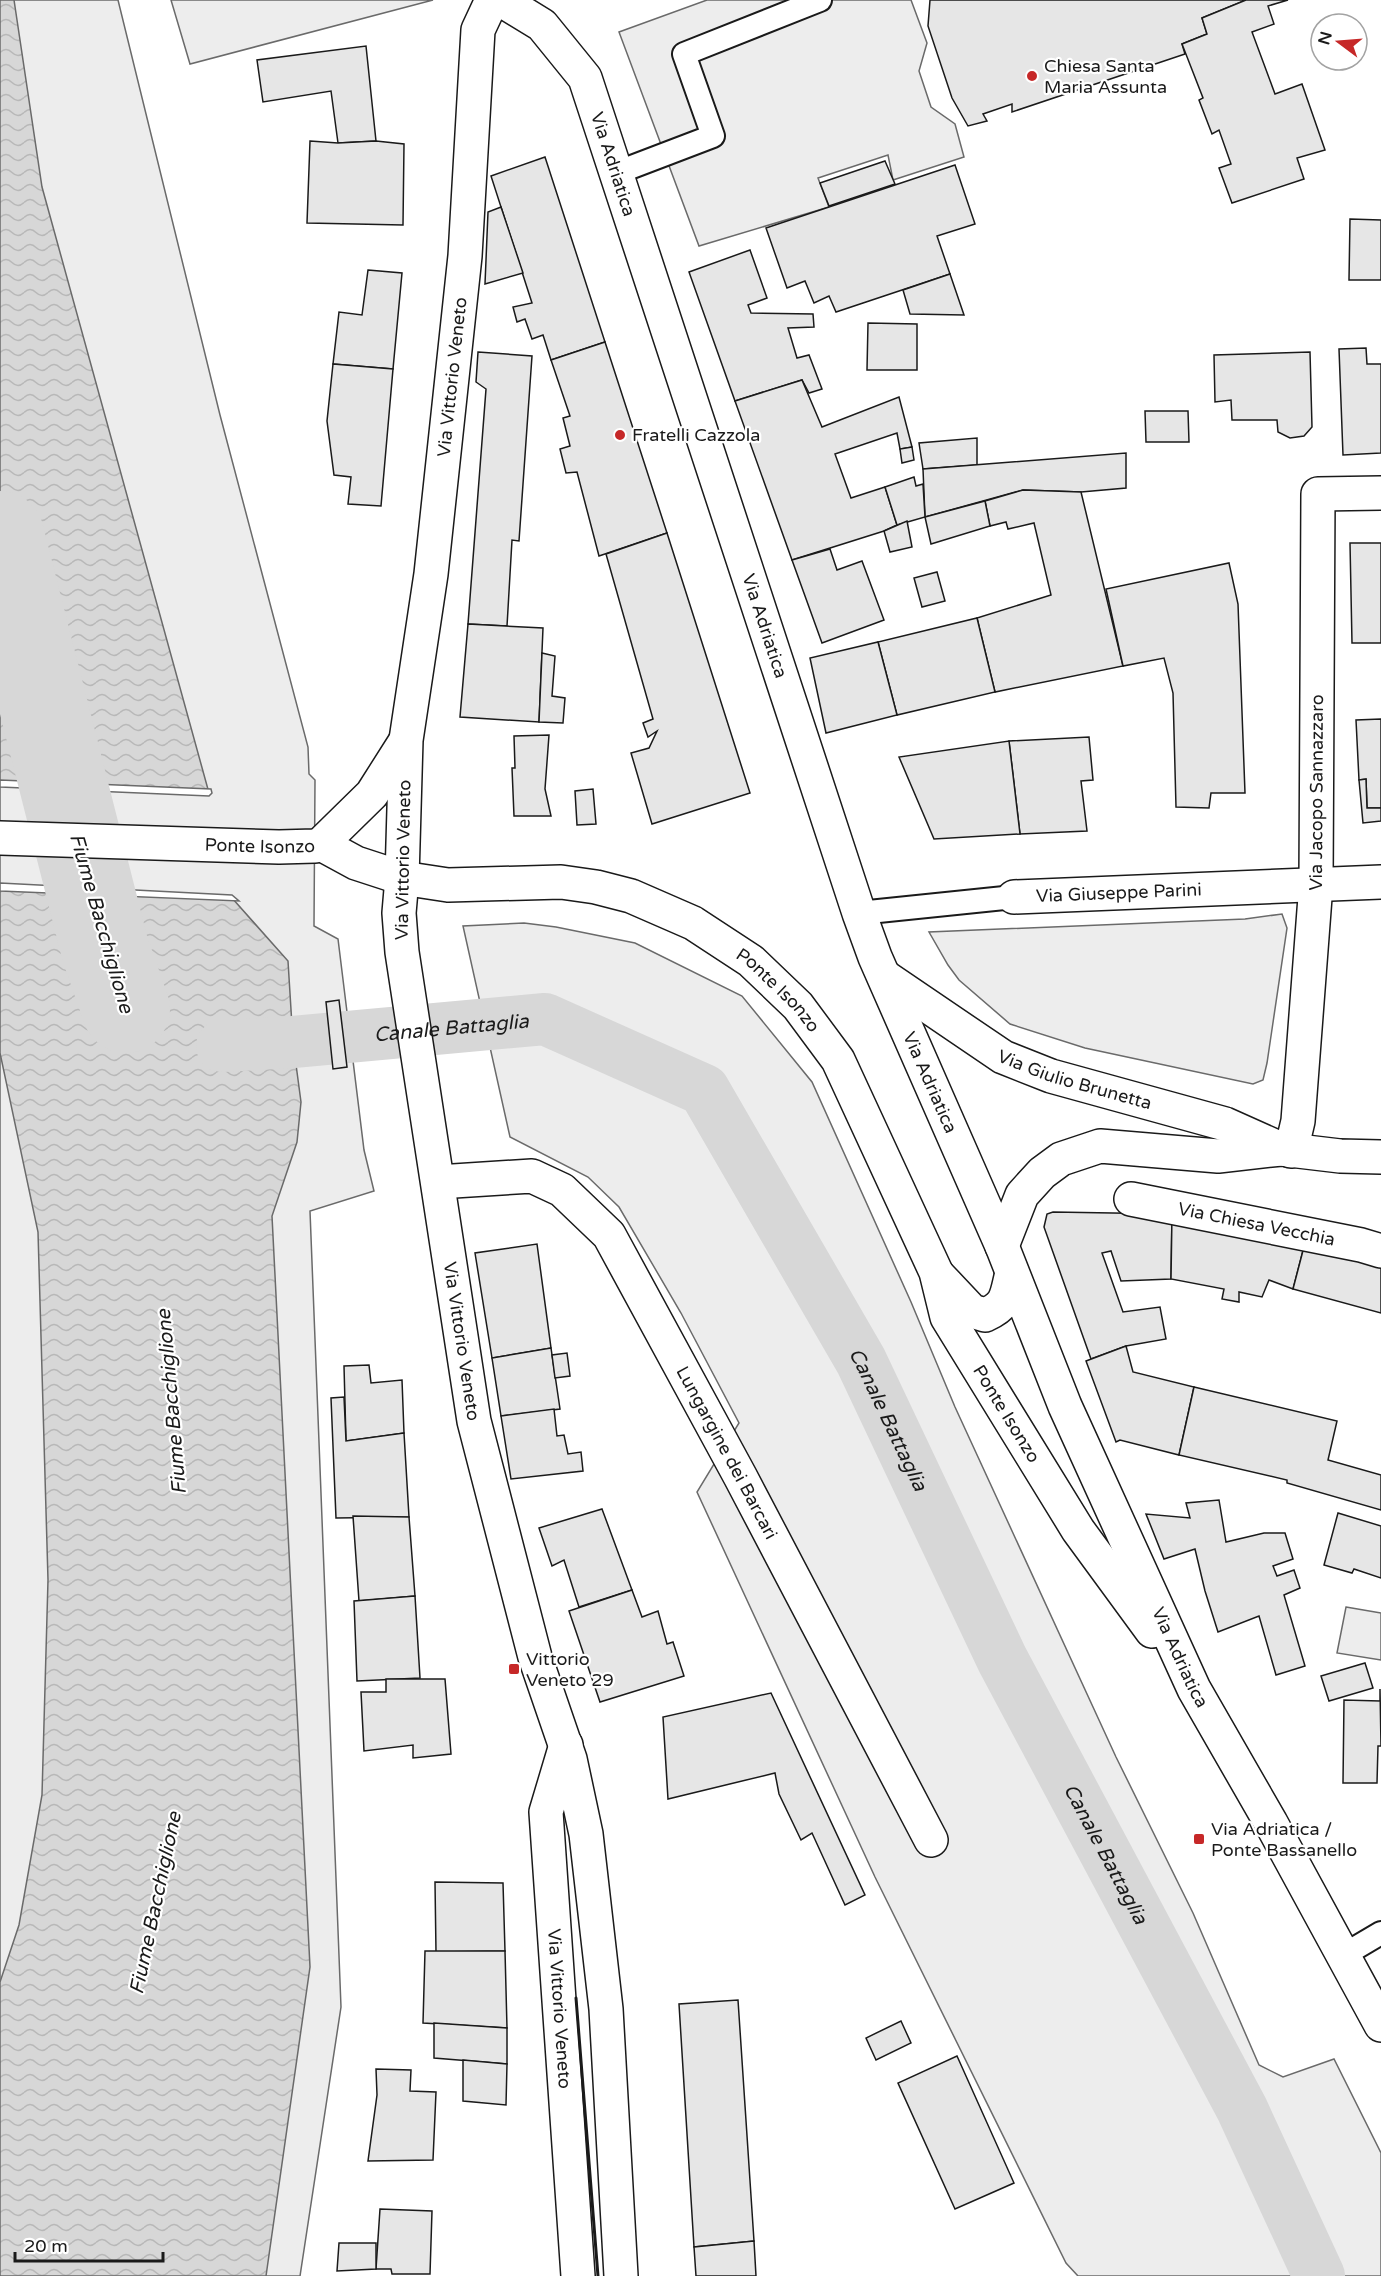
<svg xmlns="http://www.w3.org/2000/svg" width="1381" height="2276" font-family="'Varela Round',sans-serif">
	<defs>
		<pattern id="water-waves" width="16" height="10" patternUnits="userSpaceOnUse" patternTransform="scale(1.5)"><rect width="16" height="10" fill="#d7d7d7"/><path d="M0 5q4-4 8 0t8 0" fill="none" stroke="#b8b8b8"/></pattern>
	</defs>
	<rect width="100%" height="100%" fill="#fff"/>
	<g fill="#ededed" stroke="#6a6a6a" stroke-width="1.5">
		<polygon points="0,0 118,0 220,415 308,747 309,774 315,780 314,926 338,939 364,1150 374,1191 310,1211 341,2007 300,2276 0,2276"/>
		<polygon points="171,0 433,0 190,64"/>
		<polygon points="707,0 911,0 927,43 919,71 931,107 955,124 964,157 893,180 888,155 818,178 829,207 699,246 619,32"/>
		<polygon points="1282,914 1287,928 1267,1063 1263,1080 1253,1084 1085,1048 1010,1024 959,980 948,965 929,932 1245,919"/>
		<polygon points="524,923 556,927 635,943 742,996 812,1082 911,1302 955,1407 1116,1757 1193,1913 1259,2065 1283,2077 1334,2059 1381,2153 1381,2276 1078,2276 1066,2263 875,1877 697,1492 739,1423 681,1313 619,1207 588,1177 510,1137 463,926"/>
		<polygon points="1346,1607 1381,1613 1381,1660 1337,1653"/>
	</g>
	<g fill="url(#water-waves)" stroke="#6a6a6a" stroke-width="1.5">
		<polygon points="0,0 14,0 42,187 209,793 0,784"/>
		<polygon points="0,886 232,898 288,961 293,1042 301,1102 297,1142 272,1216 310,1967 266,2276 0,2276 0,1982 19,1925 42,1795 48,1580 38,1232 0,1053"/>
	</g>
	<g fill="#fff" stroke="#6a6a6a" stroke-width="1.5">
		<polygon points="0,780 211,789 212,793 209,796 0,787"/>
		<polygon points="0,883 232,895 239,901 0,891"/>
	</g>
	<g fill="none" stroke-linecap="round" stroke-linejoin="round">
		<path stroke="#d7d7d7" stroke-width="52" id="s1" d="M222 1046 293 1042 545 1019 704 1090 861 1361 1002 1659 1242 2109 1319 2276"/>
		<polyline stroke="#d7d7d7" stroke-width="88" points="0,535 105,949 126,1009"/>
	</g>
	<g fill="#e6e6e6" stroke="#1a1a1a" stroke-width="1.5">
		<polygon points="930,0 1246,0 1202,18 1207,34 1182,44 1185,54 1012,112 1012,104 983,114 987,121 968,126 952,98 928,26"/>
		<polygon points="1246,0 1288,0 1268,6 1274,24 1252,32 1275,94 1302,84 1325,150 1297,158 1304,179 1232,203 1219,168 1231,164 1219,130 1212,134 1199,100 1203,98 1182,44 1207,34 1202,18"/>
		<polygon points="366,46 376,141 338,143 331,91 263,102 257,60"/>
		<polygon points="310,141 338,143 376,141 404,144 403,225 307,223"/>
		<polygon points="545,157 605,342 551,360 543,335 532,339 525,319 517,322 513,307 532,303 491,176"/>
		<polygon points="885,161 895,184 829,206 820,183"/>
		<polygon points="955,165 975,224 937,236 950,274 836,312 829,296 814,303 805,281 787,288 766,228"/>
		<polygon points="501,207 523,273 485,284 488,212"/>
		<polygon points="1350,219 1381,220 1381,280 1349,280"/>
		<polygon points="750,250 767,298 748,305 751,313 813,314 814,327 788,328 797,358 809,355 822,389 809,393 802,380 735,401 689,272"/>
		<polygon points="368,270 402,273 393,369 333,364 339,312 362,315"/>
		<polygon points="950,274 964,315 910,314 903,290"/>
		<polygon points="868,323 917,324 917,370 867,370"/>
		<polygon points="605,342 667,533 599,556 577,472 566,473 560,449 570,446 563,418 570,416 551,360"/>
		<polygon points="1366,348 1367,364 1381,364 1381,453 1343,455 1339,349"/>
		<polygon points="478,352 532,356 519,541 512,540 507,626 468,624 486,389 476,382"/>
		<polygon points="1310,352 1312,427 1304,436 1290,438 1278,432 1277,420 1232,420 1231,400 1215,402 1214,355"/>
		<polygon points="333,364 393,369 381,506 348,504 351,477 334,475 327,421"/>
		<polygon points="802,380 822,427 899,397 912,447 900,449 897,433 835,454 851,498 885,487 897,525 884,531 792,560 735,401"/>
		<polygon points="1145,411 1188,411 1189,442 1146,442"/>
		<polygon points="977,438 977,465 923,469 919,443"/>
		<polygon points="912,447 914,460 902,463 900,449"/>
		<polygon points="1126,453 1126,488 1081,492 1023,490 925,517 923,469"/>
		<polygon points="914,477 916,486 923,484 925,517 897,525 885,487"/>
		<polygon points="1023,490 1081,492 1123,666 995,692 977,618 1051,595 1034,523 1008,529 1006,522 990,526 985,501"/>
		<polygon points="985,501 990,526 931,544 925,517"/>
		<polygon points="907,521 912,547 890,552 884,531"/>
		<polygon points="667,533 750,793 652,824 631,753 649,748 657,731 648,737 643,723 653,719 606,554"/>
		<polygon points="1350,543 1381,543 1381,643 1352,643"/>
		<polygon points="830,549 837,570 862,561 884,620 822,643 792,560"/>
		<polygon points="1229,563 1238,604 1245,793 1211,793 1209,808 1176,807 1173,693 1164,658 1123,666 1106,589"/>
		<polygon points="937,572 945,601 922,607 914,578"/>
		<polygon points="977,618 995,692 897,715 878,642"/>
		<polygon points="468,624 543,628 539,722 460,717"/>
		<polygon points="878,642 897,715 826,733 810,658"/>
		<polygon points="542,653 555,656 552,696 565,698 563,723 539,722"/>
		<polygon points="1381,719 1381,808 1367,808 1366,779 1359,780 1356,720"/>
		<polygon points="549,735 545,789 551,816 514,816 512,768 515,768 514,736"/>
		<polygon points="1089,737 1093,780 1081,781 1087,831 1020,834 1009,741"/>
		<polygon points="1009,741 1020,834 934,839 899,757"/>
		<polygon points="1366,779 1367,808 1381,808 1381,821 1363,823 1359,780"/>
		<polygon points="593,789 596,824 577,825 575,791"/>
		<polygon points="339,1000 347,1067 333,1069 326,1002"/>
		<polygon points="1053,1212 1172,1214 1171,1279 1121,1281 1111,1251 1102,1253 1123,1312 1160,1307 1166,1339 1126,1346 1091,1359 1044,1227 1047,1214"/>
		<polygon points="1172,1214 1306,1239 1293,1289 1269,1280 1262,1297 1239,1292 1239,1302 1222,1299 1224,1289 1171,1279"/>
		<polygon points="1306,1239 1381,1259 1381,1313 1293,1289"/>
		<polygon points="537,1244 551,1348 492,1358 475,1253"/>
		<polygon points="1126,1346 1133,1372 1194,1387 1179,1455 1120,1440 1116,1442 1086,1361"/>
		<polygon points="551,1348 560,1409 501,1416 492,1358"/>
		<polygon points="567,1353 570,1376 555,1378 552,1355"/>
		<polygon points="369,1365 371,1383 402,1380 404,1433 346,1441 344,1366"/>
		<polygon points="1194,1387 1337,1421 1328,1460 1381,1475 1381,1510 1287,1483 1287,1480 1179,1455"/>
		<polygon points="344,1397 346,1441 404,1433 409,1517 336,1518 331,1398"/>
		<polygon points="554,1409 557,1436 564,1435 568,1454 581,1452 583,1471 511,1479 501,1416"/>
		<polygon points="1219,1500 1226,1542 1264,1533 1285,1533 1293,1559 1273,1566 1277,1576 1294,1570 1300,1588 1284,1595 1305,1666 1276,1675 1259,1616 1218,1632 1205,1591 1195,1549 1164,1559 1146,1514 1190,1518 1186,1503"/>
		<polygon points="602,1509 632,1590 579,1607 564,1560 552,1566 539,1528"/>
		<polygon points="1338,1513 1381,1526 1381,1578 1354,1569 1352,1573 1324,1565"/>
		<polygon points="353,1516 409,1517 415,1596 359,1601"/>
		<polygon points="632,1590 642,1617 658,1611 667,1644 673,1642 684,1676 600,1702 569,1611"/>
		<polygon points="415,1596 420,1678 357,1681 354,1601"/>
		<polygon points="1365,1663 1373,1688 1329,1701 1321,1676"/>
		<polygon points="386,1679 445,1679 451,1754 413,1758 413,1745 364,1751 361,1692 386,1692"/>
		<polygon points="1380,1689 1381,1746 1378,1746 1377,1783 1343,1783 1344,1700 1380,1701"/>
		<polygon points="771,1693 865,1895 845,1905 812,1833 801,1840 779,1794 775,1773 668,1799 663,1717"/>
		<polygon points="435,1882 503,1883 505,1951 436,1952"/>
		<polygon points="425,1951 505,1951 507,2028 423,2023"/>
		<polygon points="738,2000 754,2241 694,2247 679,2004"/>
		<polygon points="901,2021 911,2043 876,2060 866,2038"/>
		<polygon points="434,2023 507,2028 507,2064 434,2058"/>
		<polygon points="957,2056 1014,2183 955,2209 898,2083"/>
		<polygon points="463,2060 507,2064 506,2105 463,2101"/>
		<polygon points="376,2069 411,2070 410,2091 436,2092 433,2160 368,2161 377,2095"/>
		<polygon points="380,2209 432,2211 430,2274 392,2274 391,2269 376,2269"/>
		<polygon points="754,2241 756,2276 696,2276 694,2247"/>
		<polygon points="339,2243 376,2243 376,2269 337,2271"/>
	</g>
	<g fill="none" stroke-linecap="round" stroke-linejoin="round">
		<g stroke="#1a1a1a" stroke-width="26">
			<g id="service">
				<polyline points="616,173 713,136 684,54 820,0"/>
				<polyline points="859,913 1014,897"/>
				<polyline points="1342,1956 1381,1933"/>
			</g>
		</g>
		<g stroke="#1a1a1a" stroke-width="36">
			<g id="minor">
				<path id="s2" d="M1014 897 1381 882"/>
				<path id="s3" d="M1291 1151 1298 1121 1316 884 1318 494 1381 493"/>
				<path id="s4" d="M438 1182 532 1176 562 1190 609 1235 740 1476 931 1840"/>
				<path id="s5" d="M1131 1199 1361 1245 1381 1251"/>
				<path id="s6" d="M566 1745 546 1812 578 2276"/>
			</g>
		</g>
		<g stroke="#1a1a1a" stroke-width="36">
			<g id="tertiary">
				<path id="s7" d="M402 878 399 913 402 952 474 1421 535 1657 570 1759 586 1834 606 2009 621 2276"/>
			</g>
		</g>
		<g stroke="#1a1a1a" stroke-width="36">
			<g id="secondary">
				<path id="s8" d="M501 0 542 25 585 78 859 913 875 957 1002 1246 1065 1406 1194 1689 1271 1823 1381 2025"/>
				<path id="s9" d="M0 838 279 847 315 846 321 844 372 794 405 742"/>
				<path id="s10" d="M321 844 356 863 402 878 448 885 561 882 596 887 631 896 693 923 751 961 798 1006 838 1060 936 1272 947 1317 1078 1530 1152 1631"/>
				<path id="s11" d="M402 878 406 740 431 574 465 256 478 30 492 0"/>
				<path id="s12" d="M885 977 1003 1057 1051 1076 1225 1124 1281 1149"/>
				<polyline points="1002,1246 1022,1195 1042,1173 1061,1159 1100,1146 1218,1156 1281,1149 1340,1156 1381,1157"/>
				<path d="M937 1274 972 1311 985 1315C1008 1305 1006 1296 1012 1273"/>
			</g>
		</g>
		<use href="#service" stroke="#fff" stroke-width="22"/>
		<use href="#minor" stroke="#fff" stroke-width="33"/>
		<use href="#tertiary" stroke="#fff" stroke-width="33"/>
		<use href="#secondary" stroke="#fff" stroke-width="33"/>
		<polyline stroke="#1a1a1a" stroke-width="3" points="576,1998 598,2276"/>
	</g>
	<g fill="#c62828" stroke="#fff" stroke-width="2">
		<circle cx="1032" cy="76" r="6"/>
		<circle cx="620" cy="435" r="6"/>
		<rect x="508" y="1663" width="12" height="12" rx="3"/>
		<rect x="1193" y="1833" width="12" height="12" rx="3"/>
	</g>
	<g text-anchor="middle" stroke-width="4.5" stroke-linejoin="round" paint-order="stroke">
		<g font-size="18" fill="#1a1a1a" stroke="#fff" text-anchor="start">
			<text x="1044" y="72">Chiesa Santa<tspan x="1044" dy="21">Maria Assunta</tspan></text>
			<text x="632" y="441">Fratelli Cazzola</text>
			<text x="526" y="1665">Vittorio<tspan x="526" dy="21">Veneto 29</tspan></text>
			<text x="1211" y="1835">Via Adriatica /<tspan x="1211" dy="21">Ponte Bassanello</tspan></text>
		</g>
		<g font-size="18" fill="#1a1a1a" stroke="#fff">
			<text dy="6" stroke="none"><textPath href="#s8" startOffset="207">Via Adriatica</textPath></text>
			<text dy="6" stroke="none"><textPath href="#s11" startOffset="504">Via Vittorio Veneto</textPath></text>
			<text dy="6" stroke="none"><textPath href="#s8" startOffset="693">Via Adriatica</textPath></text>
			<text dy="6" stroke="none"><textPath href="#s3" startOffset="360">Via Jacopo Sannazzaro</textPath></text>
			<text dy="6" stroke="none"><textPath href="#s9" startOffset="260">Ponte Isonzo</textPath></text>
			<text transform="translate(403 860) rotate(-89)" y="6">Via Vittorio Veneto</text>
			<text dy="6" stroke="none"><textPath href="#s2" startOffset="105">Via Giuseppe Parini</textPath></text>
			<text dy="6" stroke="none"><textPath href="#s10" startOffset="496">Ponte Isonzo</textPath></text>
			<text dy="6" stroke="none"><textPath href="#s12" startOffset="218">Via Giulio Brunetta</textPath></text>
			<text dy="6" stroke="none"><textPath href="#s8" startOffset="1179">Via Adriatica</textPath></text>
			<text dy="6" stroke="none"><textPath href="#s5" startOffset="128">Via Chiesa Vecchia</textPath></text>
			<text dy="6" stroke="none"><textPath href="#s7" startOffset="468">Via Vittorio Veneto</textPath></text>
			<text dy="6" stroke="none"><textPath href="#s10" startOffset="982">Ponte Isonzo</textPath></text>
			<text dy="6" stroke="none"><textPath href="#s4" startOffset="440">Lungargine dei Barcari</textPath></text>
			<text dy="6" stroke="none"><textPath href="#s8" startOffset="1806">Via Adriatica</textPath></text>
			<text dy="6" stroke="none"><textPath href="#s6" startOffset="267">Via Vittorio Veneto</textPath></text>
		</g>
		<g font-size="20" font-style="italic" fill="#1a1a1a" stroke="#fff">
			<text transform="translate(102 923) rotate(74)" y="7">Fiume Bacchiglione</text>
			<text dy="7" stroke="none"><textPath href="#s1" startOffset="230">Canale Battaglia</textPath></text>
			<text transform="translate(171 1402) rotate(-95)" y="7">Fiume Bacchiglione</text>
			<text dy="7" stroke="none"><textPath href="#s1" startOffset="876">Canale Battaglia</textPath></text>
			<text dy="7" stroke="none"><textPath href="#s1" startOffset="1362">Canale Battaglia</textPath></text>
			<text transform="translate(155 1903) rotate(-78)" y="7">Fiume Bacchiglione</text>
		</g>
	</g>
	<g transform="translate(1339 42) rotate(286)"><circle r="28" fill="#ffffff" stroke="#a3a3a3" stroke-width="1.5"/>
	<path d="M0-4.5L10 22L0 15L-10 22Z" fill="#c62828"/>
	<text y="-9" font-size="16" font-weight="bold" text-anchor="middle" fill="#1a1a1a">N</text>
	</g>
	<path d="M15 2252v9h148v-9" fill="none" stroke="#1a1a1a" stroke-width="3"/>
	<text x="24" y="2252" font-size="18" fill="#1a1a1a" stroke="#ffffff" stroke-width="4.5" paint-order="stroke">20 m</text>
</svg>
